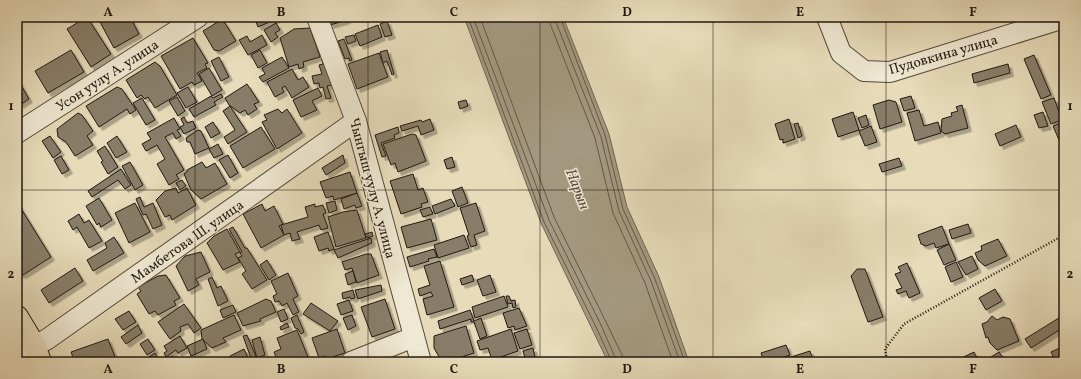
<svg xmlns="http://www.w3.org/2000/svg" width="1081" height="379" font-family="Vollkorn,serif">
	<defs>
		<filter id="shadow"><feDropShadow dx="3.5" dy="3.5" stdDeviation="0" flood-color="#0004"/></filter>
	</defs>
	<rect width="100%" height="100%" fill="#e7dbb9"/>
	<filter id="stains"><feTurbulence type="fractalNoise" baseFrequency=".005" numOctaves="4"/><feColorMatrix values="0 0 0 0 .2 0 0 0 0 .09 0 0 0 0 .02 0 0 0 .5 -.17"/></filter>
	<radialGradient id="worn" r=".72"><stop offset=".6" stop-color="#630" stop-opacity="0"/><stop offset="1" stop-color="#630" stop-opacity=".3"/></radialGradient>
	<polygon fill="#a49980" stroke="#706554" points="464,17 563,17 609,134 627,207 659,277 689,362 608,362 541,223"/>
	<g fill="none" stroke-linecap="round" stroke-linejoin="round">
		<g stroke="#635848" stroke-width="1">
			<polyline points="468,17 544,222 596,327 612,362"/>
			<polyline points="473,17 549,220 601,325 617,362"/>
			<polyline points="480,17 554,217 606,322 622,355 623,362"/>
			<polyline points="548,17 551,26 595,138 613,213 645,283 673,362"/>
			<polyline points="554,17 601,137 619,211 651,281 680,362"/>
			<polyline points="560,17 605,135 623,209 655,279 685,362"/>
		</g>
	</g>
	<g fill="#887d68" stroke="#221811" filter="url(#shadow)">
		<polygon points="87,17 111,54 91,67 67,29"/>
		<polygon points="109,17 130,17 139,34 114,48 100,22"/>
		<polygon points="254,17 281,17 258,27"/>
		<polygon points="328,17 346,17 347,20 330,25"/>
		<polygon points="221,20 225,23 236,41 219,51 214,50 203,31"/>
		<polygon points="387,21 392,35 385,37 380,24"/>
		<polygon points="276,23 280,30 275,33 278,37 271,42 264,30"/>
		<polygon points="378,25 382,37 360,46 355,34"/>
		<polygon points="310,28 320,57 303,62 304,67 299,69 298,64 289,67 280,38 294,29"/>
		<polygon points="262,35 267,45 248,55 239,40 247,36 250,42"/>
		<polygon points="354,35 356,41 348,44 345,37"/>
		<polygon points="193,38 208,63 205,64 207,68 197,73 202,81 194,85 192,82 180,89 161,56"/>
		<polygon points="344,39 352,60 350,61 349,58 345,59 338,41"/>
		<polygon points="1064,43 1064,60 1059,44"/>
		<polygon points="71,50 84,72 48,93 35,71"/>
		<polygon points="260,50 267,63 258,68 251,55"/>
		<polygon points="387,50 394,74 392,75 387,61 383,63 380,52"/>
		<polygon points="379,53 388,77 357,89 348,64"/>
		<polygon points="1034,55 1051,95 1041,99 1024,59"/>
		<polygon points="219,57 229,77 221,81 211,61"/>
		<polygon points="282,57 289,68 263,82 259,77 265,74 262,68"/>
		<polygon points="328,57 336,84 327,86 331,98 326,99 323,87 320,88 319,83 314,84 312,76 322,74 319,65 323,64 322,59"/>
		<polygon points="155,62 160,66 177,95 155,108 148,97 145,99 141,95 137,98 126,80"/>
		<polygon points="1008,64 1010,73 974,83 972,74"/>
		<polygon points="209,68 222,90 212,96 199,74"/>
		<polygon points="292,69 298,80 303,77 309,87 292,98 285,86 282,88 284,92 275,97 267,82"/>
		<polygon points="18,80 29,99 20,105 17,100"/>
		<polygon points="247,84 259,102 254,104 257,109 248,115 245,110 240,113 229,105 225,98"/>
		<polygon points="117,87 122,89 136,110 130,114 127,109 99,127 86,106"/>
		<polygon points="188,87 197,102 186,108 177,93"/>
		<polygon points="318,88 322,96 312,101 317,110 301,117 293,100"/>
		<polygon points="221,94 223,97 214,102 216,105 194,117 189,109 211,96 213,98"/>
		<polygon points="911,96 915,108 904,111 900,99"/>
		<polygon points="177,97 185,111 178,116 169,101"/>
		<polygon points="142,98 155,120 146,125 133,103"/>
		<polygon points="1054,98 1062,120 1051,124 1042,102"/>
		<polygon points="466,100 468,106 460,109 458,102"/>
		<polygon points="889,100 896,102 902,122 880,129 873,105"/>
		<polygon points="962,105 968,128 945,134 941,131 942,119 952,116 951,113 958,111 956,107"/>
		<polygon points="230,106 247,132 228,144 224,137 235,130 223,111"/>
		<polygon points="278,109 282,113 287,109 302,133 277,149 262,122 267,120 264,115"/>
		<polygon points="919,110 924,126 938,122 941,133 915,141 907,113"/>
		<polygon points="853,112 859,130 838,137 832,119"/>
		<polygon points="1043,112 1048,126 1039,128 1034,115"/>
		<polygon points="78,113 82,115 93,131 87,136 93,145 75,156 66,142 58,137 57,129"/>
		<polygon points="866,115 869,125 862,128 858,118"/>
		<polygon points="184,117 187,123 193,121 196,128 184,134 180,127 184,125 181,119"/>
		<polygon points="174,118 180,129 177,130 181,136 176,139 173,133 165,137 184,170 176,175 179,179 169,185 157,164 165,159 157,145 146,151 142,144 151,139 147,133"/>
		<polygon points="430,119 434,130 421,135 418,126 402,131 400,126 421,120 422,122"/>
		<polygon points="789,119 795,139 783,143 783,139 780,140 775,124"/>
		<polygon points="213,122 220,133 211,138 205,127"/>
		<polygon points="798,123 802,136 798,138 794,124"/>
		<polygon points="1061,123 1064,130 1064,138 1059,140 1053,126"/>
		<polygon points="1016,125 1021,137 1000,146 995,134"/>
		<polygon points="871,126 877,142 865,146 859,131"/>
		<polygon points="261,127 275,149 243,168 230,146"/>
		<polygon points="398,127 399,133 394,135 395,138 381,143 386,156 382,157 375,135"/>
		<polygon points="198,130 201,131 209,148 195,154 190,142 187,142 186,138"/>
		<polygon points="412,134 416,135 426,161 398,172 395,163 391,165 383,144"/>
		<polygon points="50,136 61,152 53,158 42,141"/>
		<polygon points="117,136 127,152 116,158 107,143"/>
		<polygon points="218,144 223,154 214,158 209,149"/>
		<polygon points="105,146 118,167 108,174 101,162 103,161 97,151"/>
		<polygon points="228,155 238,173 230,178 219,160"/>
		<polygon points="343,155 345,163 326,175 322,168"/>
		<polygon points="61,156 69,170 62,174 54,160"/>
		<polygon points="452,157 455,167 447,169 444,160"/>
		<polygon points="899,158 902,166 882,172 879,164"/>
		<polygon points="130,162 143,185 135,190 122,166"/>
		<polygon points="202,162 206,168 215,163 227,184 201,199 191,190 184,174 187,172 187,170"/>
		<polygon points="121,169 131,185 125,189 118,180 92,197 88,191"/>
		<polygon points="350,172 357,193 334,200 333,196 326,198 320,182"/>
		<polygon points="413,174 418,190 423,188 428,202 421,204 422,207 401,214 390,181"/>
		<polygon points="182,180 186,186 180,190 176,183"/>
		<polygon points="462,187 468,203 458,207 452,191"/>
		<polygon points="176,188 178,193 187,188 196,205 172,220 170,215 165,217 156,200 165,191"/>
		<polygon points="357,193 362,206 356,208 355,205 344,209 341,199"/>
		<polygon points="140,197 144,207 153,203 162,225 153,229 146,214 143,215 136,199"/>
		<polygon points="99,198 112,220 101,227 99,223 97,225 86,206"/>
		<polygon points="451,199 455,206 435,214 432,206"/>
		<polygon points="335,201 337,210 329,213 326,203"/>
		<polygon points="17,202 51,257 23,275 17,274"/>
		<polygon points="135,203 150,232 129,243 115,213"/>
		<polygon points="476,203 485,231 474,235 477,245 471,247 467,236 469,235 460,208"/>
		<polygon points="262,204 265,211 274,206 283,224 279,226 284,235 261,248 243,214"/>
		<polygon points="315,204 315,207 323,205 326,213 323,214 328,228 321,230 319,225 297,232 300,239 292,241 290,233 284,235 281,225 308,217 305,207"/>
		<polygon points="430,207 433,214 423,217 420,210"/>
		<polygon points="357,210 366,238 336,247 328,217 343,212"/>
		<polygon points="79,214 84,223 89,220 102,241 89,248 77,227 73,230 68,221"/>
		<polygon points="431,219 437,240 407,248 401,227"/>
		<polygon points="968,224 971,233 952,239 949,230"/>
		<polygon points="942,226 949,244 936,248 934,243 926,246 921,244 918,235"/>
		<polygon points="233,227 245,248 247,248 267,280 252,289 242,274 246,271 238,258 242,256 240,253 242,252 229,229"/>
		<polygon points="227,229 240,252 235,254 240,262 223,270 207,243 214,236"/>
		<polygon points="328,232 334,249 329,251 328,248 319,251 314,237"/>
		<polygon points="372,232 373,236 367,238 365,234"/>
		<polygon points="464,235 469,248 438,258 434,245"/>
		<polygon points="114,237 124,253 93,271 87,260 107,248 105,243"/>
		<polygon points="371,238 372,243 338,258 334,250"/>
		<polygon points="998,239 1007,256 985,266 978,260 975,253 982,250 981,246"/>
		<polygon points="949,244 956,260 944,265 937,250"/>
		<polygon points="434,249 437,257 428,259 429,261 410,267 407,257"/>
		<polygon points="201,252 210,272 196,279 199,285 188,291 176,266 185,256"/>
		<polygon points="366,254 371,254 379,275 357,283 352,268 345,270 342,262"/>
		<polygon points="972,256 978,269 966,275 958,262"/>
		<polygon points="267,260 276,275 269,280 260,265"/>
		<polygon points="440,261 454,307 427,315 423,299 433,296 431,292 420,296 418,289 430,285 424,266"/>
		<polygon points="956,262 963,277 951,282 945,267"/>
		<polygon points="907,263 920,293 909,298 906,291 898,294 896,290 902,288 895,274 901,272 898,267"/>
		<polygon points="75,268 83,281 49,303 41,290"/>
		<polygon points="857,269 865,269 883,317 868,322 851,276"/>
		<polygon points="353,271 356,282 348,285 345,274"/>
		<polygon points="288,273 298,296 293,299 299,312 293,315 287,303 282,306 279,301 275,302 273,296 277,294 271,281"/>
		<polygon points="166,275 180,298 174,301 176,305 158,315 155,311 149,314 137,294 141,291 138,287 158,276"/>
		<polygon points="472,275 474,281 462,285 460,279"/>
		<polygon points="490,275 496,292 483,296 477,280"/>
		<polygon points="212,277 217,288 221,286 228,301 218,306 208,279"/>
		<polygon points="381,285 382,291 358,299 355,290"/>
		<polygon points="995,289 1002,301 986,310 979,298"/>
		<polygon points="353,290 355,298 351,299 350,297 343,299 342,293"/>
		<polygon points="504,296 508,307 475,318 472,307"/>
		<polygon points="506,296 509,296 511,301 515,300 516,307 513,308 512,303 508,304"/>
		<polygon points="266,299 271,301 276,312 260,319 261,321 243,326 237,313"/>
		<polygon points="385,299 395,329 372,337 361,307"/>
		<polygon points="349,300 353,311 341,315 337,304"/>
		<polygon points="311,303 338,321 330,331 303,314"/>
		<polygon points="184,304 201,328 194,333 188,324 180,327 181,331 170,339 158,322"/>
		<polygon points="233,305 236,312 223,318 220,310"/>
		<polygon points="519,308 527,326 515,330 514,326 508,328 503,313"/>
		<polygon points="284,309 288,319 281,322 277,312"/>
		<polygon points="470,310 474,321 481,318 487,336 480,339 474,322 471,322 471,319 440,329 438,321"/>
		<polygon points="129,311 136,322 123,330 115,319"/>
		<polygon points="234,315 241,330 223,338 226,342 212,348 202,339 201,330"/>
		<polygon points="297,315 304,332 301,334 298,329 295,328 291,318"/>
		<polygon points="352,315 356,326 348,330 343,318"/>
		<polygon points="992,316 997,320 1003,317 1010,319 1019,341 997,350 990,343 988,337 986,338 982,324 987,322"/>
		<polygon points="1062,316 1064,320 1064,327 1031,348 1025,339"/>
		<polygon points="287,323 289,327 281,330 280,327"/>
		<polygon points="138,325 142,333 126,344 121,337"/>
		<polygon points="466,326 474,353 455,359 456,362 442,362 434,348 434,336"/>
		<polygon points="337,329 345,353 326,359 325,356 319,358 312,338"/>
		<polygon points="511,329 518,351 492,360 488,348 480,350 477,341"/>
		<polygon points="527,329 532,345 520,349 514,333"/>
		<polygon points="297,330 310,362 278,362 274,352 281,349 277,338"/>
		<polygon points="247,335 257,359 252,361 243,336"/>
		<polygon points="180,336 187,348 178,353 176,350 166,357 164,353 167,351 164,346"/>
		<polygon points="260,337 265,355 257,358 252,340"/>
		<polygon points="108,339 117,362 67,362 74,360 71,352"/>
		<polygon points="148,339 155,350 147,355 140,344"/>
		<polygon points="203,339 207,349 191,356 187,346"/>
		<polygon points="786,345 790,355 770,362 764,362 761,353"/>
		<polygon points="1064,346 1064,362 1056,362 1051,352"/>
		<polygon points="533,348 536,362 526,362 523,351"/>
		<polygon points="244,349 250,362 233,362 230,356"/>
		<polygon points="810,351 814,362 790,362 788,358"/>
		<polygon points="974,352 979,362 953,362"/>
		<polygon points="999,352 1006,362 983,362"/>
		<polygon points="155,353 161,362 142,362"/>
		<polygon points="173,356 176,362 164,362 164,360"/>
		<polygon points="210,357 212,362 197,362"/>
	</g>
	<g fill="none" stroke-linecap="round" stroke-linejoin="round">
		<g stroke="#53493b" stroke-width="22">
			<g id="minor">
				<polyline points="317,17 356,121 421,362"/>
				<polyline points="827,17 841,53 864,71 890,72 1064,18"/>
				<polyline points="17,133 198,17"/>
				<polyline points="21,362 34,345 46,340 356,121"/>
				<polyline points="351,362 414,337"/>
			</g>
		</g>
		<g stroke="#221811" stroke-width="24">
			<polyline id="major" points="17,317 34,345 40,362"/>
		</g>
		<g stroke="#221811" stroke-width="2.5" stroke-dasharray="1 2" stroke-linecap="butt">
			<polyline points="17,294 20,299"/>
			<polyline points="887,362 885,349 904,324 1064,235"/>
		</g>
		<use href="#minor" stroke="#efe8d2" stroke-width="20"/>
		<use href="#major" stroke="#e7dbb9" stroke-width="22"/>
	</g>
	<path fill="none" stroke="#221811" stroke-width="1" stroke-opacity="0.55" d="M195 17V362M368 17V362M540 17V362M713 17V362M886 17V362M17 190H1064"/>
	<g text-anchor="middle" stroke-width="3" stroke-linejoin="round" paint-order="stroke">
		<g font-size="14" fill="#221811" stroke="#efe8d2">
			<text transform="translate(943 54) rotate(-16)" y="5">Пудовкина улица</text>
			<text transform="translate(107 75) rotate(-33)" y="5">Усон уулу А. улица</text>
			<text transform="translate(373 188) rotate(75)" y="5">Чынгыш уулу А. улица</text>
			<text transform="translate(187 241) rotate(-35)" y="5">Мамбетова Ш. улица</text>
		</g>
		<g font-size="15" font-style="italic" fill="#564c3d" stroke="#efe8d2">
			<text transform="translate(578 189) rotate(69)" y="5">Нарын</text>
		</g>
	</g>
	<rect width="1081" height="379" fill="none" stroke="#e7dbb9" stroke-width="44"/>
	<rect x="22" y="22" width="1037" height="335" fill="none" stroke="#221811" stroke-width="1.5"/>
	<g font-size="13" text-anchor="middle" font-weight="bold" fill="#221811">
		<text x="108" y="16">A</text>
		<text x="281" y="16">B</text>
		<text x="454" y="16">C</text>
		<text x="627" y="16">D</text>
		<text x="800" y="16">E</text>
		<text x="973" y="16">F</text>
		<text x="11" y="110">1</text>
		<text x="1070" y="110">1</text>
		<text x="11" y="278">2</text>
		<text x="1070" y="278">2</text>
		<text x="108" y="373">A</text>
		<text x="281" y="373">B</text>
		<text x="454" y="373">C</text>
		<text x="627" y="373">D</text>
		<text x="800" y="373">E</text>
		<text x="973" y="373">F</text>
	</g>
	<rect width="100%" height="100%" filter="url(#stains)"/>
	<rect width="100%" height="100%" fill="url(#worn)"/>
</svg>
